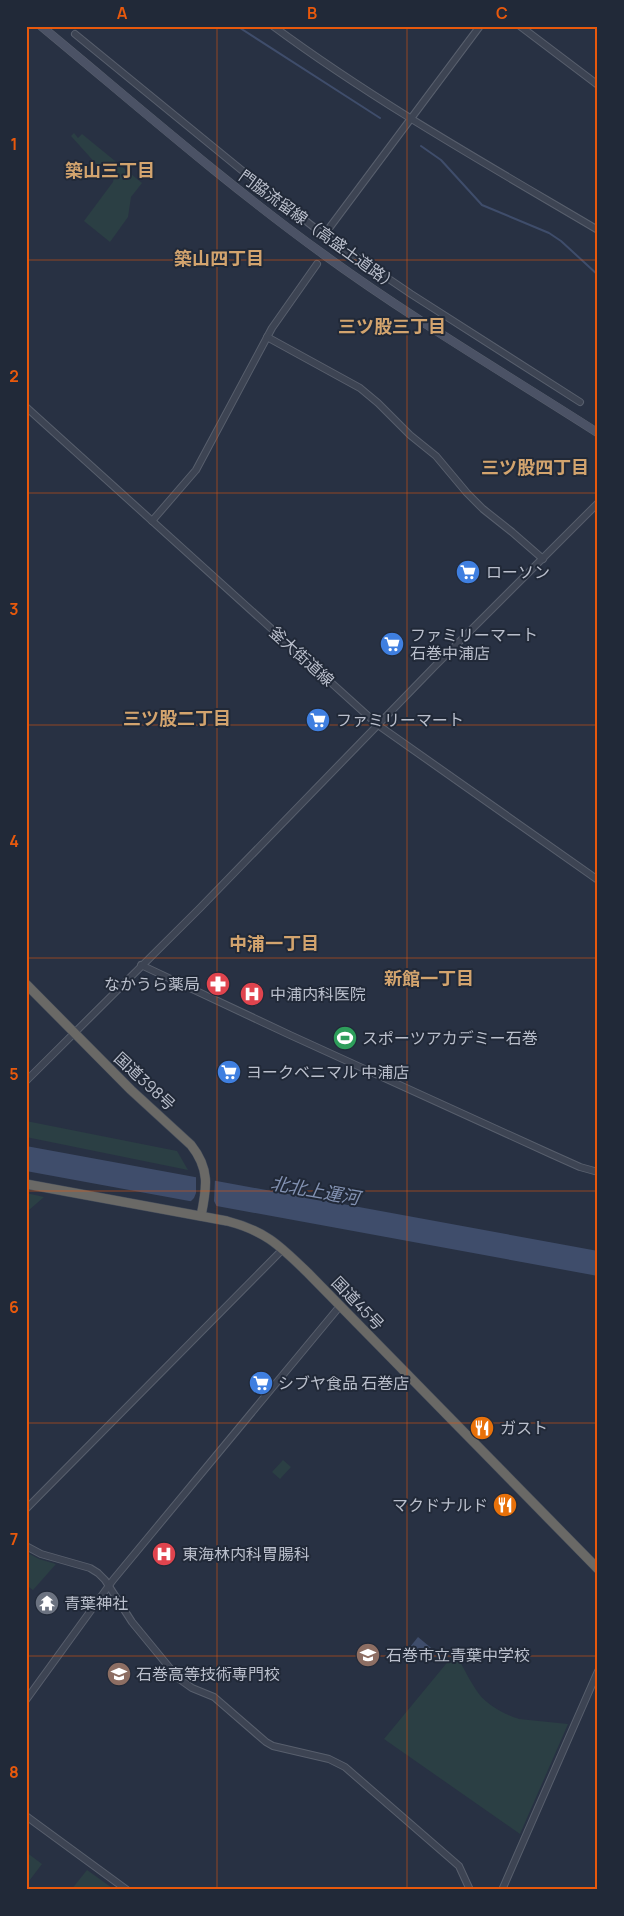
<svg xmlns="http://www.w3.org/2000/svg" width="624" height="1916" font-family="Manrope,'Noto Sans JP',sans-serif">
	<rect width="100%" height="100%" fill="#283143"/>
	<g fill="#2b3f44">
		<polygon points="74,133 78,138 82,134 142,183 131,197 128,217 110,242 84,221 113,182 115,171 102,162 98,166 71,136"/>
		<polygon points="26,1121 177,1151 188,1170 26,1137"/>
		<polygon points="26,1193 44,1197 29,1210 26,1207"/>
		<polygon points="283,1460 291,1467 280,1479 272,1472"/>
		<polygon points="26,1552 39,1559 56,1564 33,1590 26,1585"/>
		<path d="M455 1653C463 1666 470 1682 479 1694 487 1705 506 1715 519 1719L568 1724 520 1834 384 1739Z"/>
		<polygon points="26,1852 42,1864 26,1885"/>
		<polygon points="87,1870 115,1890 71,1890"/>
	</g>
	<g fill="#3f4d6b">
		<polygon points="26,1146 598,1251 598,1276 26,1171"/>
		<polygon points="418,1637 436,1652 428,1662 410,1647"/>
	</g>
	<polygon fill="#283143" points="196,1174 215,1178 214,1201 218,1209 189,1203 194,1198 196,1193"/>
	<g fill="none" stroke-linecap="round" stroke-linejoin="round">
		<g stroke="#3f4d6b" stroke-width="2">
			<polyline points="237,26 380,118"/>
			<polyline points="421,146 441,160 482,205 549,233 561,241 598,275"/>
		</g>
		<g stroke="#585f6d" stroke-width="8">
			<g id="tertiary">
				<path d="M273 26C376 102 488 165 598 230"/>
				<polyline points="520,26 598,85"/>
				<polyline points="75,34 266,190 324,235 411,294 580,402"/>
				<polyline points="324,235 480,26"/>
				<polyline points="267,337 360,388 378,403 410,435 436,456 467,493 483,509 512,532 543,559"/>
				<polyline points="26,407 378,725 598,880"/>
				<polyline points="152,521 196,470 272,328 317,264"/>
				<polyline points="141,965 290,1035 551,1154 580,1167 598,1172"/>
				<polyline points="26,1081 200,908 436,665 598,503"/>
				<polyline points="26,1509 283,1249"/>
				<polyline points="26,1546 41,1554 90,1568 98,1573 105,1580 132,1622 178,1678 192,1688 214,1697 266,1742 273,1746 329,1759 345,1767 459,1866 470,1890"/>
				<polyline points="26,1700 113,1580 340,1306"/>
				<polyline points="26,1816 127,1890"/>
				<polyline points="502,1890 598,1671"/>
			</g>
		</g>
		<g stroke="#585f6d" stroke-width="9">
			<path id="secondary" d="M41 26C134 103 225 183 323 254 411 318 506 374 598 433"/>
		</g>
		<g stroke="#444c5a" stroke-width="10">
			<g id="trunk">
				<path d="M26 984 131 1090 191 1145C210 1169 207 1187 201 1216"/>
				<path d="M26 1184 227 1221C266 1231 280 1246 308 1273L598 1569"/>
			</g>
		</g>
		<use href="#tertiary" stroke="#3d4453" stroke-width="6"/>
		<use href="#secondary" stroke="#4b5265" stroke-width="8"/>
		<use href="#trunk" stroke="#6a6966" stroke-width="9"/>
	</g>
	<path fill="none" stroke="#e8590c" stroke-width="1" stroke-opacity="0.55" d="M217 26V1890M407 26V1890M26 260H598M26 493H598M26 725H598M26 958H598M26 1191H598M26 1423H598M26 1656H598"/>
	<defs>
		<g id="supermarket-disc" transform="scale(1.25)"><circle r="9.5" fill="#3f7fe0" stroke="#212938"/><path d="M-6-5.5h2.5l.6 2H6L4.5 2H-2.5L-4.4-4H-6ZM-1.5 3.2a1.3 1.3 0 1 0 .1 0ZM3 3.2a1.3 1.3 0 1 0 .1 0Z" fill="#fff"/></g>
		<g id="pharmacy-disc" transform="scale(1.25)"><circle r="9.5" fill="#e0444e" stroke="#212938"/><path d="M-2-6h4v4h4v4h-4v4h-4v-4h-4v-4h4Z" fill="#fff"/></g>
		<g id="hospital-disc" transform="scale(1.25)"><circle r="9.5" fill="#e0444e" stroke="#212938"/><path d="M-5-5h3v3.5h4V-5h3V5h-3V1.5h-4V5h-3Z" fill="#fff"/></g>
		<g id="stadium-disc" transform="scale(1.25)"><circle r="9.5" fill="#2e9e5b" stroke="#212938"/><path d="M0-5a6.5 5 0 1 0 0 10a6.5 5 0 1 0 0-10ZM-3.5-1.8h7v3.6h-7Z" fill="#fff"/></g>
		<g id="restaurant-disc" transform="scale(1.25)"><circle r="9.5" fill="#e8710a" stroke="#212938"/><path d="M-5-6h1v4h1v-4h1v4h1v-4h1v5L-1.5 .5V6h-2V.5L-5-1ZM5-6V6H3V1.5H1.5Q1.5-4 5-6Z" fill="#fff"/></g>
		<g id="temple-disc" transform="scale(1.25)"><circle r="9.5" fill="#6b7280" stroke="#212938"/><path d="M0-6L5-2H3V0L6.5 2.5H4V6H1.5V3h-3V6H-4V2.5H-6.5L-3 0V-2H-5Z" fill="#fff"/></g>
		<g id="school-disc" transform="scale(1.25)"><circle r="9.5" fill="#8d6e63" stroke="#212938"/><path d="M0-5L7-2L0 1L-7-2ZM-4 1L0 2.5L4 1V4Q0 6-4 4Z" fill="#fff"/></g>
		<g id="university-disc" transform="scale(1.25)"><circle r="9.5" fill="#8d6e63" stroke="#212938"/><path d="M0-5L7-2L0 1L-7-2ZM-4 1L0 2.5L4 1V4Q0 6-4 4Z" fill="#fff"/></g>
	</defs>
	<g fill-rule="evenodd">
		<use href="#supermarket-disc" x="468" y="572"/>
		<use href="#supermarket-disc" x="392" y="644"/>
		<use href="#supermarket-disc" x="318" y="720"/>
		<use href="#pharmacy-disc" x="218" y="984"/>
		<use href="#hospital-disc" x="252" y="994"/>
		<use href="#stadium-disc" x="345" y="1038"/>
		<use href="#supermarket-disc" x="229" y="1072"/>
		<use href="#supermarket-disc" x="261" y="1383"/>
		<use href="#restaurant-disc" x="482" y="1428"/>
		<use href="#restaurant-disc" x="505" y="1505"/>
		<use href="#hospital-disc" x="164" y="1554"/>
		<use href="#temple-disc" x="47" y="1603"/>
		<use href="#school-disc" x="368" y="1655"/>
		<use href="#university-disc" x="119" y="1674"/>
	</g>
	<g text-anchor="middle" stroke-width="4" stroke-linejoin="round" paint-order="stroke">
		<g font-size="16" fill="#babfcc" stroke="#212938">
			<text transform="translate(319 230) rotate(36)" y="6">門脇流留線（高盛土道路）</text>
			<text transform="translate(302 656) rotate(42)" y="6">釜大街道線</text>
			<text transform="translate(145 1081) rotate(43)" y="6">国道398号</text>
			<text transform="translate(358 1303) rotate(46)" y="6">国道45号</text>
		</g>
		<g font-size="16" fill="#babfcc" stroke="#212938" text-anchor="start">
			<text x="486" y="578">ローソン</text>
			<text x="410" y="641">ファミリーマート<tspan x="410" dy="18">石巻中浦店</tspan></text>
			<text x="336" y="726">ファミリーマート</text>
			<text x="200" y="990" text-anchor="end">なかうら薬局</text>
			<text x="270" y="1000">中浦内科医院</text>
			<text x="362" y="1044">スポーツアカデミー石巻</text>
			<text x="246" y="1078">ヨークベニマル 中浦店</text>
			<text x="278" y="1389">シブヤ食品 石巻店</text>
			<text x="500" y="1434">ガスト</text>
			<text x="488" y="1511" text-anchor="end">マクドナルド</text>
			<text x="182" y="1560">東海林内科胃腸科</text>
			<text x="64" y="1609">青葉神社</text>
			<text x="386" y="1661">石巻市立青葉中学校</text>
			<text x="136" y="1680">石巻高等技術専門校</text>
		</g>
		<g font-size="18" font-weight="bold" fill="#d3a46e" stroke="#212938">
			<text x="110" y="177">築山三丁目</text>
			<text x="219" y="265">築山四丁目</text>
			<text x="392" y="333">三ツ股三丁目</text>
			<text x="535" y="474">三ツ股四丁目</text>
			<text x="177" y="725">三ツ股二丁目</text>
			<text x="274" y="950">中浦一丁目</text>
			<text x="429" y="985">新館一丁目</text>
		</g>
		<g font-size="18" font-style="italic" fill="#8392b2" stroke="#212938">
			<text transform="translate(315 1191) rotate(10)" y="6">北北上運河</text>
		</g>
	</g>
	<rect width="624" height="1916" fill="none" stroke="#212938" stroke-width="55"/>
	<rect x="28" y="28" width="568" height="1860" fill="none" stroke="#e8590c" stroke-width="2"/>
	<g font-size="16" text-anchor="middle" font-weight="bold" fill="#e8590c">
		<text x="122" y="19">A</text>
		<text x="312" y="19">B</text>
		<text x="502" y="19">C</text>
		<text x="14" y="150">1</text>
		<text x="14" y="382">2</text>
		<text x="14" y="615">3</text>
		<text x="14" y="847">4</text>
		<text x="14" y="1080">5</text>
		<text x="14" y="1313">6</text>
		<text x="14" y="1545">7</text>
		<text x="14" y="1778">8</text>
	</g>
</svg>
